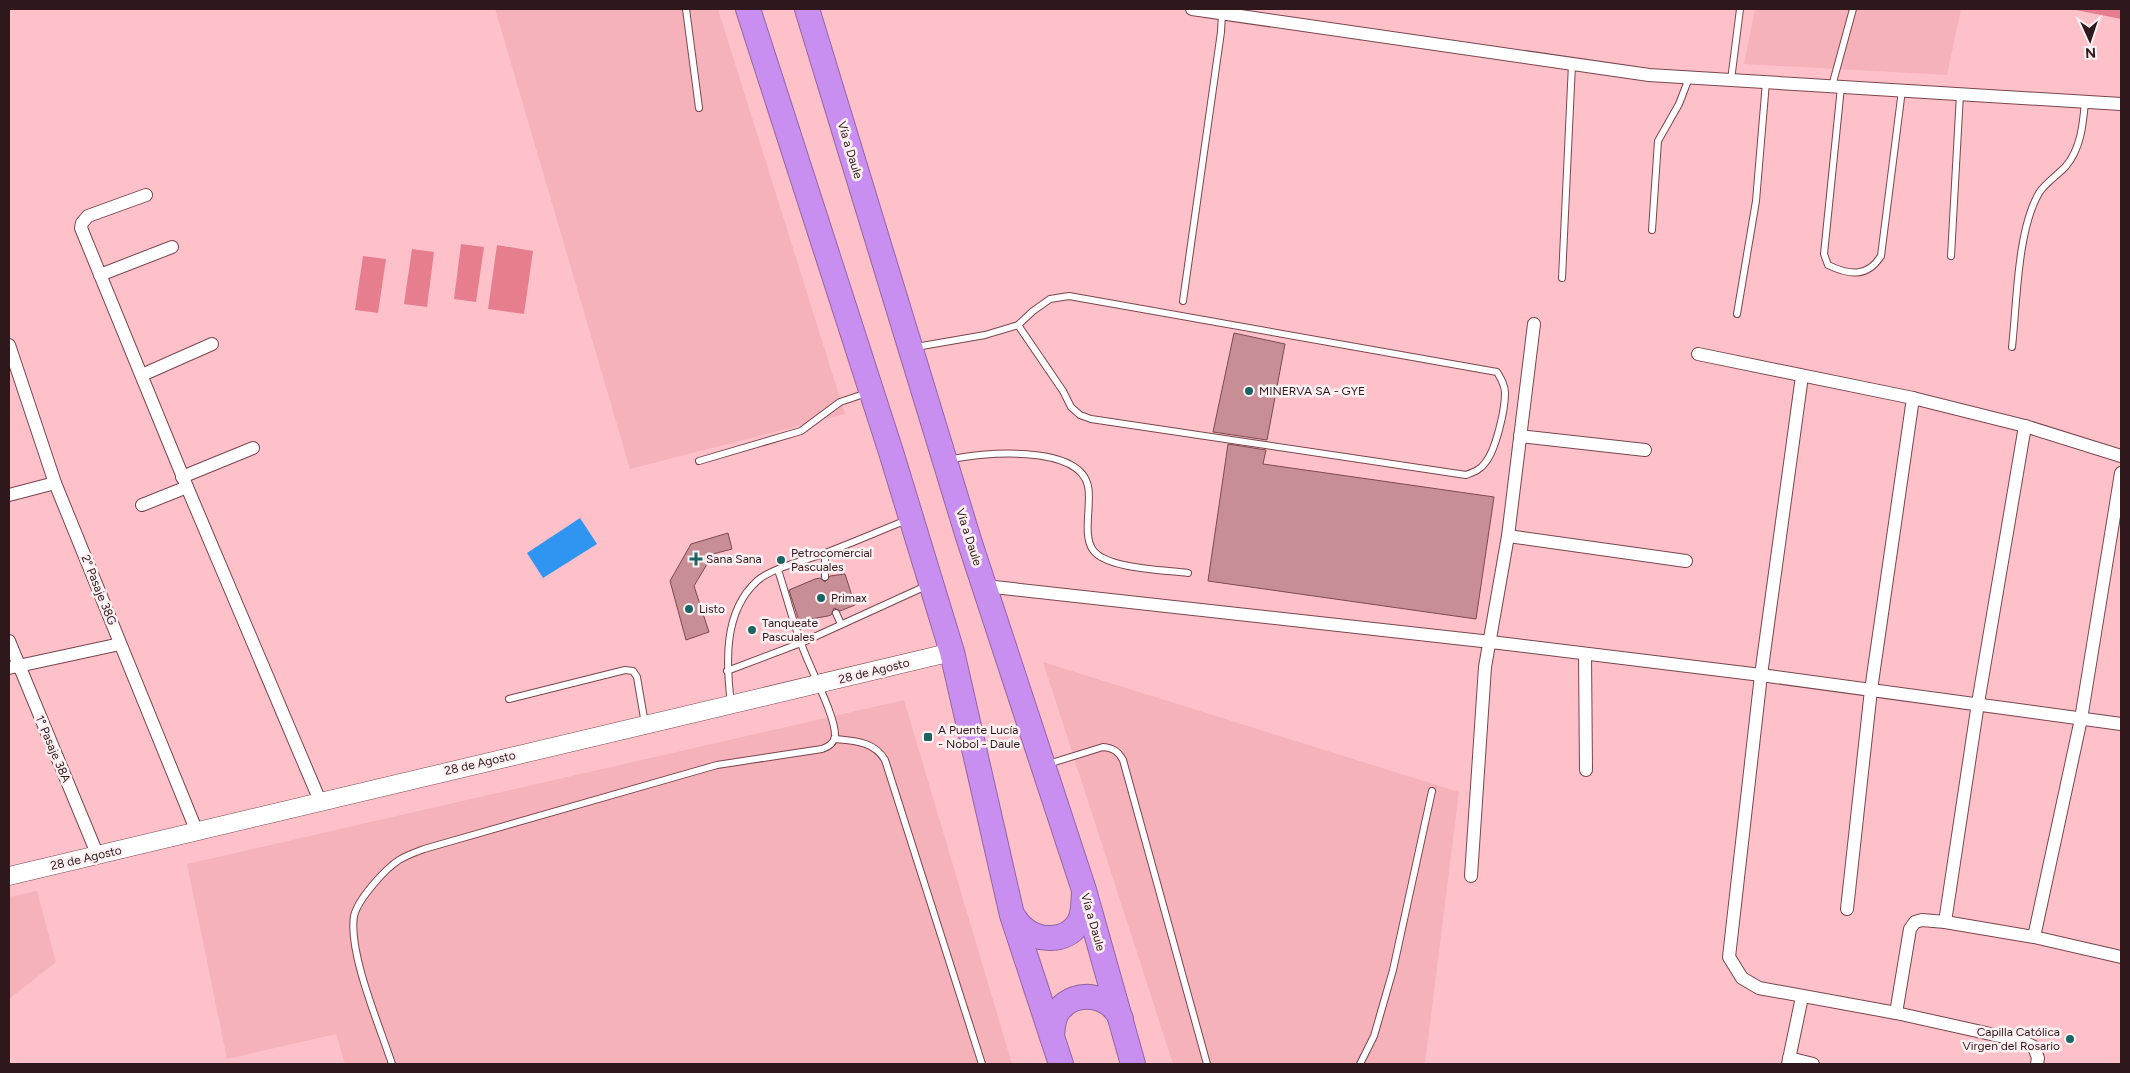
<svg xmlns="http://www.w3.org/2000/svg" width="2130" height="1073" font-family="Figtree,sans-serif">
	<rect width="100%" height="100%" fill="#ffc1c9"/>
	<g fill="#f6b2bb">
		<polygon points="495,9 718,9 845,414 630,469"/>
		<polygon points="1755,9 1961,9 1947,75 1744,64"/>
		<polygon points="1043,662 1459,792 1425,1064 1173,1064"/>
		<polygon points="904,700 1012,1064 345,1064 336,1034 227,1059 187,864"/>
		<polygon points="37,891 56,962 9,999 9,897"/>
	</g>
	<g fill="#e67e90">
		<polygon points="2071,9 2121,9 2121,19"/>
		<polygon points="461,244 484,247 476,302 454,299"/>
		<polygon points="497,245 533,251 524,314 488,309"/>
		<polygon points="412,249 434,252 427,307 404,304"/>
		<polygon points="363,256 386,259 378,313 355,310"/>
	</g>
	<polygon fill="#2f95f0" points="580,518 597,544 543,578 527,553"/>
	<g fill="#c88e96" stroke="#7c4951">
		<polygon points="1234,333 1285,344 1267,440 1213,432"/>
		<polygon points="1228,444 1266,450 1263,464 1494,497 1476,619 1208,581"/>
		<polygon points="728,533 732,549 713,554 694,586 709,632 686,640 670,581 691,544"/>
		<polygon points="845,574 855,605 840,611 834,608 831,615 828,616 799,621 789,590 815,579 820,578 825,582 830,576"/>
	</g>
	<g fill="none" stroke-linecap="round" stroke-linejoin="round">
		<g stroke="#79454d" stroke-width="8">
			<g id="lane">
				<polyline points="686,9 699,108"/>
				<polyline points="1731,80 1740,9"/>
				<polyline points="1832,86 1853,9"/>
				<path d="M1841 87 1824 254 1828 265C1849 275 1867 278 1881 256L1902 90"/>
				<polyline points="1652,230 1658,141 1679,104 1689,78"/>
				<polyline points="1951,256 1960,94"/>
				<polyline points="1562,278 1572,64"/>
				<polyline points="1183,301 1221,32 1222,13"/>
				<polyline points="1737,314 1756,201 1766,82"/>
				<path d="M916 347 985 335 1018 325 1033 311 1050 299 1069 296 1497 372C1501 379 1505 385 1505 393 1505 410 1496 450 1485 463 1480 470 1474 472 1466 475L1091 419 1080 415 1071 407 1063 391 1018 325"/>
				<path d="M2012 347C2017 303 2017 231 2039 193 2045 183 2058 175 2066 166 2081 148 2083 124 2085 102"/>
				<path d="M949 460C980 452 1079 444 1088 486 1092 504 1082 535 1093 550 1106 569 1166 570 1188 573"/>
				<polyline points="699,461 801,431 840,402 867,393"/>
				<polyline points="825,553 825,577"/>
				<polyline points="836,613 841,624"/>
				<polyline points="727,671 801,643 926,586"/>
				<polyline points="509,699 625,670 633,671 637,677 645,724"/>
				<path d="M731 704C726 663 723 612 757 581 773 567 805 561 825 553 852 543 879 531 907 520"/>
				<path d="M835 739C854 741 874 741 885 760L982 1064"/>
				<path d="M1048 764 1103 747C1113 748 1118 751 1123 760L1207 1064"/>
				<path d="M392 1064C380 1027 348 953 354 916 358 899 385 869 399 860 407 855 416 852 424 849L717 765 822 749C828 747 834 744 835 736 836 716 808 665 801 643 792 619 786 594 778 570"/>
				<polyline points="1360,1064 1374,1036 1393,970 1432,791"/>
			</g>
		</g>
		<g stroke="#79454d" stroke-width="14">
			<g id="street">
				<polyline points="1192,9 1649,75 2121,104"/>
				<polyline points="146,195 88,216 82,223 81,228 187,487 320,801"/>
				<polyline points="100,275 172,247"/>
				<polyline points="9,345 55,483 197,832"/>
				<polyline points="1698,354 1913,398 2025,426 2121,456"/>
				<polyline points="142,375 212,344"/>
				<polyline points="1802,376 1761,675 1729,957 1742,978 1759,988 1896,1013 2022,1041 2034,1047 2038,1058 2037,1064"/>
				<polyline points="1520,436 1645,450"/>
				<polyline points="182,477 253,448"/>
				<polyline points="9,495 55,483"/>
				<polyline points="142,505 187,487"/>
				<polyline points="1508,536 1686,561"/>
				<polyline points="985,586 1491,642 1761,675 2121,724"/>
				<polyline points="9,641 98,856"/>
				<polyline points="1585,654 1586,770"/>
				<polyline points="9,668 120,644"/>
				<polyline points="1471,876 1485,667 1508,536 1534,324"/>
				<polyline points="1847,909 1871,690 1913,398"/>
				<polyline points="1945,922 1978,703 2025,426"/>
				<polyline points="2034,937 2081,719 2121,473"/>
				<polyline points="1896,1013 1910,929 1915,922 1922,920 1945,922 2034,937 2121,957"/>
				<polyline points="1789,1058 1813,1064"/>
				<polyline points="1788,1064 1802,997"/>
			</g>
		</g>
		<g stroke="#79454d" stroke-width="19">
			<polyline id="secondary" points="9,876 952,652"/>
		</g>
		<g stroke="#9265a5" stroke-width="26">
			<g id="highway">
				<polyline points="748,9 891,452 952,652 1012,915 1061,1064"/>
				<polyline points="807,9 969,540 1084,890 1133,1064"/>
				<path d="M1013 916C1016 920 1019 925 1023 928 1038 942 1066 942 1078 924 1084 915 1083 903 1084 894"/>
				<path d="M1052 1036C1053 1027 1053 1017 1059 1010 1076 989 1110 994 1121 1019"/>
			</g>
		</g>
		<use href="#lane" stroke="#fff" stroke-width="6"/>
		<use href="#street" stroke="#fff" stroke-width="12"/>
		<use href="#secondary" stroke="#fff" stroke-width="18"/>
		<use href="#highway" stroke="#c88ff0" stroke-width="24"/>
	</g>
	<g fill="#186561" stroke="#fef1f3" stroke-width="2">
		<circle cx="1249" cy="391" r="5"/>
		<path d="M693.5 551.5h5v5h5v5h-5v5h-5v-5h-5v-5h5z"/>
		<circle cx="781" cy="560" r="5"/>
		<circle cx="821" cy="598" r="5"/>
		<circle cx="689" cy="609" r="5"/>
		<circle cx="752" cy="630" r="5"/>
		<rect x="923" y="732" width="10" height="10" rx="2.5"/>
		<circle cx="2070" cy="1039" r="5"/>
	</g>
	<g text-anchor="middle" stroke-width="5" stroke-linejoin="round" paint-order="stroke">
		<g font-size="12" fill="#2e181b" stroke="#fef1f3">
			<text transform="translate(850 150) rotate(73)" y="4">Vía a Daule</text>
			<text transform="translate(969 537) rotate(72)" y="4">Vía a Daule</text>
			<text transform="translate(99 590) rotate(68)" y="4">2° Pasaje 38G</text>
			<text transform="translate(874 671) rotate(-14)" y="4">28 de Agosto</text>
			<text transform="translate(53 749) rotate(67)" y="4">1° Pasaje 38A</text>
			<text transform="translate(480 763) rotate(-13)" y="4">28 de Agosto</text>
			<text transform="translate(86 858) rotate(-13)" y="4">28 de Agosto</text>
			<text transform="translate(1093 922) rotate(74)" y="4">Vía a Daule</text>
		</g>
		<g font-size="12" fill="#2e181b" stroke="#fef1f3" text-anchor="start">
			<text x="1259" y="395">MINERVA SA - GYE</text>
			<text x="791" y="557">Petrocomercial<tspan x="791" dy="14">Pascuales</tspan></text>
			<text x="706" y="563">Sana Sana</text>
			<text x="831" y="602">Primax</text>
			<text x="699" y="613">Listo</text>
			<text x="762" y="627">Tanqueate<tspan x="762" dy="14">Pascuales</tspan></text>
			<text x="938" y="734">A Puente Lucía<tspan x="938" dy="14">- Nobol - Daule</tspan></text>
			<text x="2060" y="1036" text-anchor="end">Capilla Católica<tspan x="2060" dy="14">Virgen del Rosario</tspan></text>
		</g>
	</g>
	<rect width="2130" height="1073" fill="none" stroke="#2e181b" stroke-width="20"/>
	<g transform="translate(2090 40) rotate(177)" stroke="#fef1f3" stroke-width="4" paint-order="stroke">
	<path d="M0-4L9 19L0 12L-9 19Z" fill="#2e181b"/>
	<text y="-8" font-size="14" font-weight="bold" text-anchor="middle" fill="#2e181b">N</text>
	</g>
</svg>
